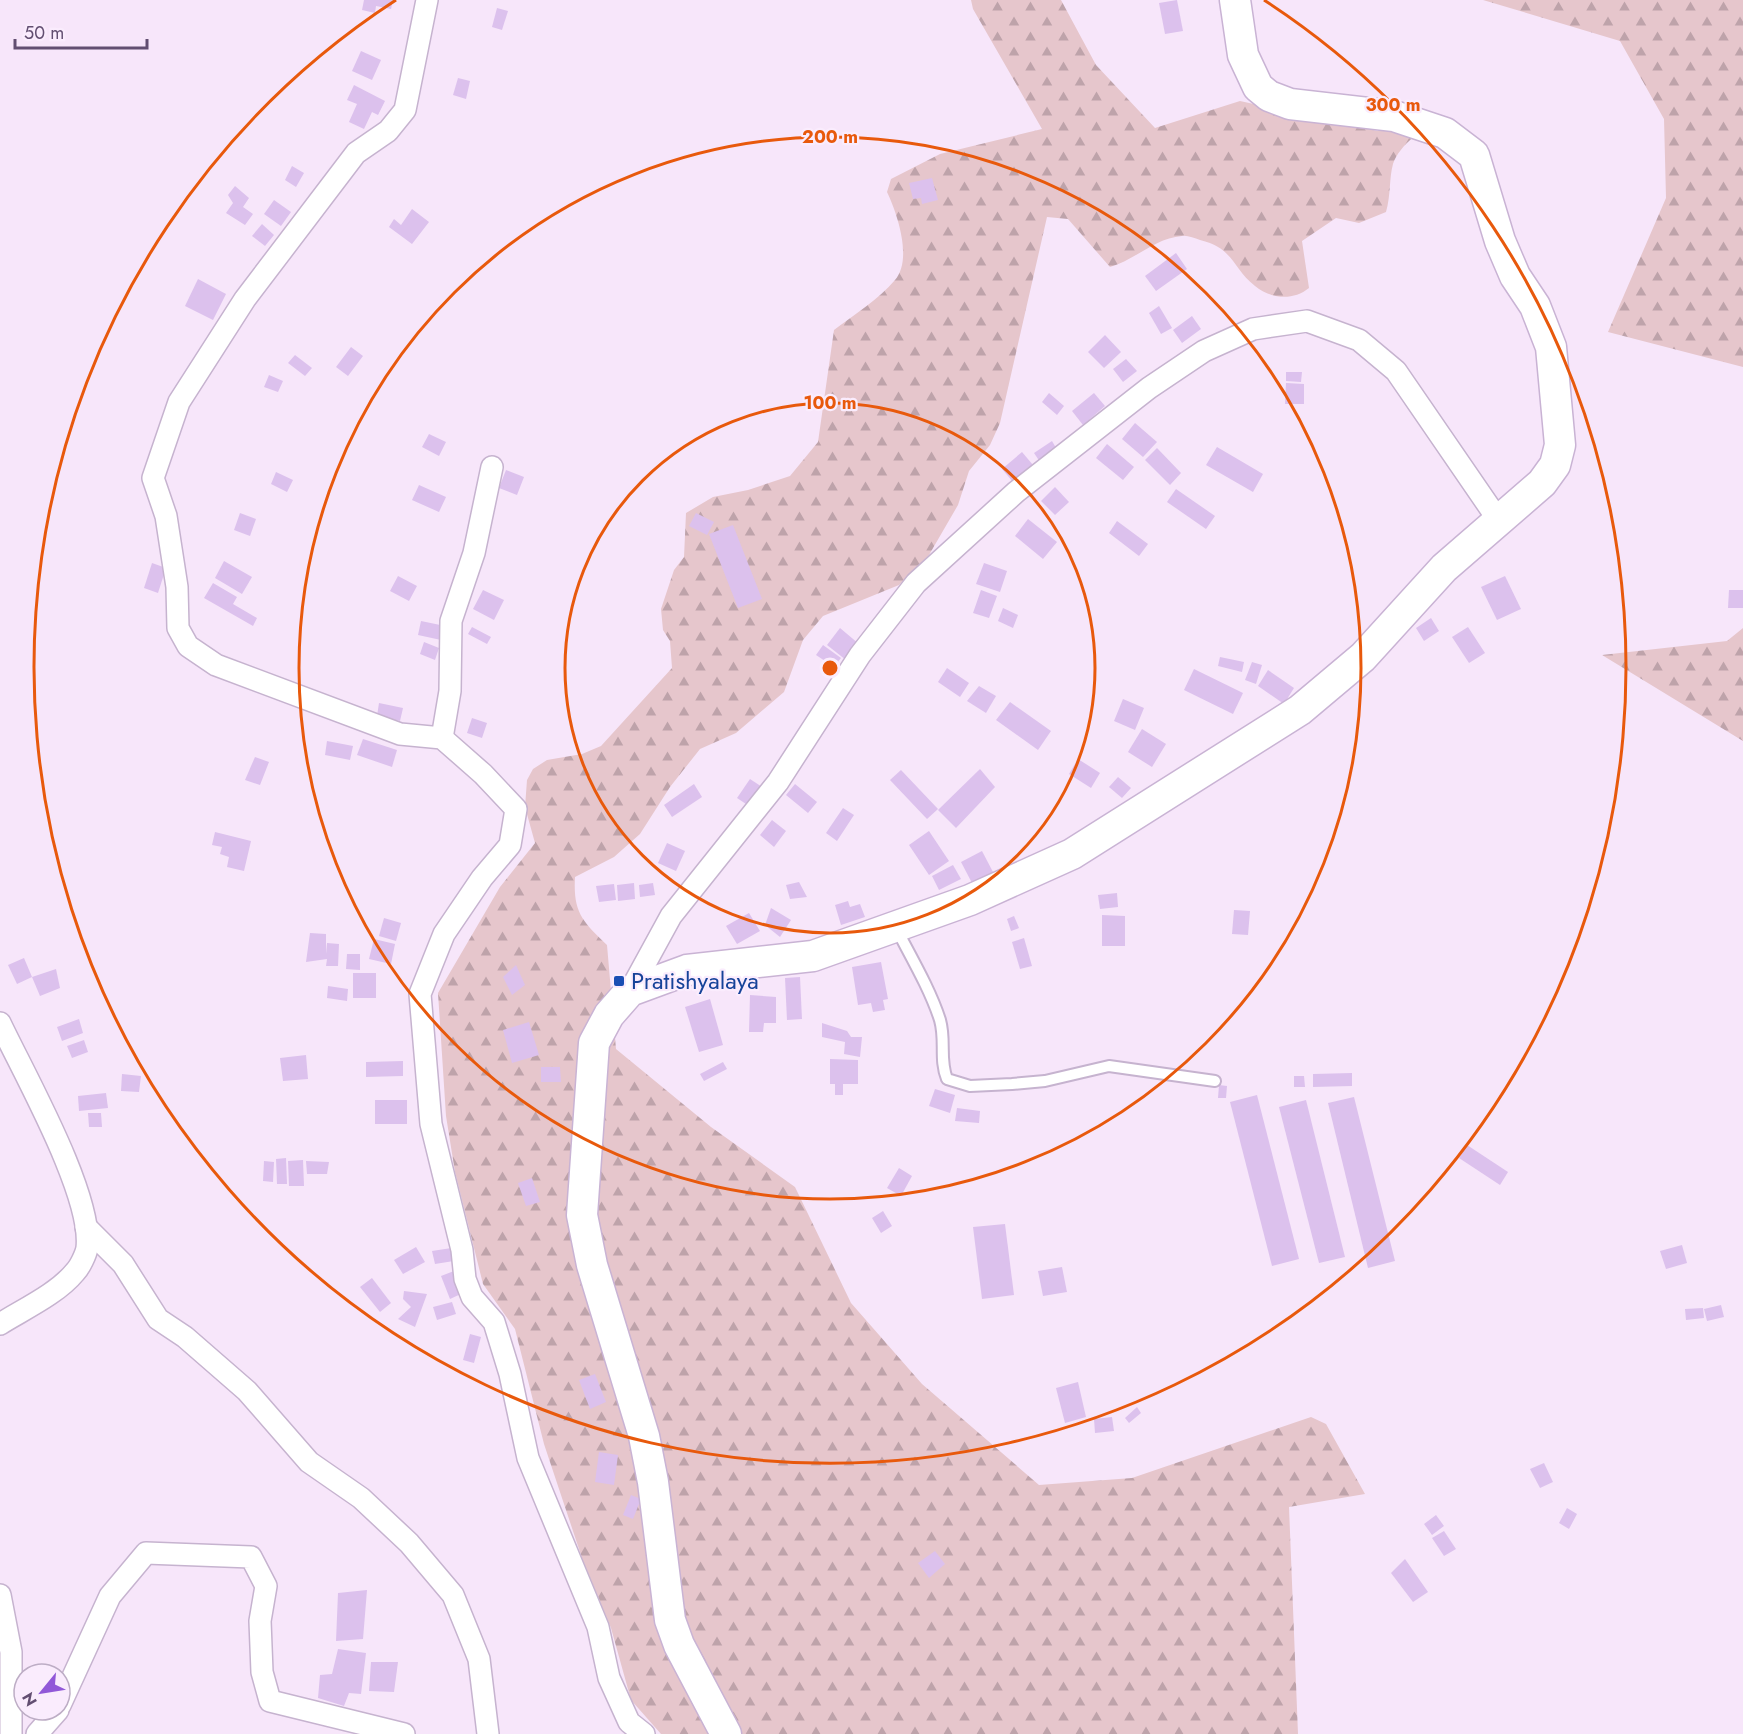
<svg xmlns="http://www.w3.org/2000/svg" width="1743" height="1734" font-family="Jost,sans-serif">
	<defs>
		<pattern id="forest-firs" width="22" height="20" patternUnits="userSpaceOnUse" patternTransform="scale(1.5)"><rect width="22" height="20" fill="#e6c6cc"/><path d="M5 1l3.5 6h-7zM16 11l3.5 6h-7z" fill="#bea3aa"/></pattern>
	</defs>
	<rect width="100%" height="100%" fill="#f7e6fa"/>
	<g fill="url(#forest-firs)">
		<path d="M971 0H1061L1096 65 1155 128 1240 101 1378 131 1439 115C1425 128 1399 145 1393 164 1389 178 1391 195 1386 212L1359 223 1336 218 1302 241 1309 288C1293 301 1271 299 1255 286 1232 268 1234 248 1200 240 1194 238 1187 235 1182 236 1155 238 1135 260 1110 267L1068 219 1047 217 1000 423 990 445 969 471 958 505 929 555 899 585 823 616 803 640 784 692 736 733 700 749 670 787 640 834 614 857 575 877C573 912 582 921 607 945L616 1049 711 1127 795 1187 851 1303 922 1384 1039 1485 1132 1478 1311 1417 1326 1424 1365 1494 1289 1507 1298 1734H661L631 1700 611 1628 582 1558 544 1444 515 1329 483 1284 455 1172 446 1116 438 993 500 887 535 843 525 807 527 780 533 769 547 760 582 754 601 746 672 668 670 641 663 630 661 609 674 570 684 557 686 513 713 497 748 490 790 476 818 442 834 330C854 315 879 299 895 280 913 259 897 213 887 192L891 179 940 154 1042 129 973 9Z"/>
		<polygon points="1483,0 1743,0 1743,367 1608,332 1666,198 1664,119 1620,41"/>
		<polygon points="1743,628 1743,741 1602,655 1727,641"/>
	</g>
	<g fill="#dcc1ed">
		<polygon points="364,0 393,0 391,9 376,6 375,13 362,10"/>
		<polygon points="1177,0 1183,31 1165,34 1159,3"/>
		<polygon points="497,8 508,11 502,30 492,27"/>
		<polygon points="361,51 381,60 372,80 352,71"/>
		<polygon points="458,78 470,81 466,99 453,95"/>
		<polygon points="354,85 385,101 378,115 372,112 364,129 349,122 357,104 347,100"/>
		<polygon points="292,166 304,173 296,187 285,180"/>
		<polygon points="932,178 938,200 922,204 921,198 913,199 909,183"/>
		<polygon points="235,186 249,198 243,207 253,214 245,225 226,213 233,203 228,195"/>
		<polygon points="274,200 291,212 281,226 264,214"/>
		<polygon points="412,209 429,222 412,244 389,227 394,219 401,225"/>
		<polygon points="262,224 274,235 265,246 252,236"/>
		<polygon points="1176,253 1187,269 1156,291 1145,276"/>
		<polygon points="198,279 226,294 213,320 185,306"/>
		<polygon points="1159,306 1172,328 1161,334 1149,313"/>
		<polygon points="1192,316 1201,329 1182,343 1173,330"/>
		<polygon points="1105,335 1121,352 1104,368 1088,352"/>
		<polygon points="351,347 363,356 348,376 336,367"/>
		<polygon points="295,355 312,368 305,376 288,363"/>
		<polygon points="1126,359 1137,371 1123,382 1113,369"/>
		<polygon points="1286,372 1302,372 1301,382 1286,381"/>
		<polygon points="269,375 283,381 278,392 264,387"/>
		<polygon points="1286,383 1304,384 1304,404 1285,404"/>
		<polygon points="1049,393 1064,406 1057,415 1042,402"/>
		<polygon points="1094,393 1105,406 1083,425 1072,411"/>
		<polygon points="1135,423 1157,442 1143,457 1122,439"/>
		<polygon points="429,434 446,442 439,456 422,447"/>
		<polygon points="1052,441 1059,453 1042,465 1034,453"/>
		<polygon points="1107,444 1134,467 1123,480 1096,458"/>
		<polygon points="1217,447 1263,474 1253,492 1206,465"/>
		<polygon points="1157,448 1181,473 1170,485 1145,460"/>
		<polygon points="1022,452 1033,465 1013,482 1002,469"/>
		<polygon points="506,470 524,477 517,495 499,488"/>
		<polygon points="276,472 293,480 287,492 271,484"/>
		<polygon points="419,485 446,497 439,512 412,500"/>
		<polygon points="1055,487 1069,502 1055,515 1041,501"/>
		<polygon points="1176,489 1215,516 1206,529 1167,502"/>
		<polygon points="240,513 256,519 250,536 234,530"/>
		<polygon points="696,513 714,522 707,535 689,526"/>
		<polygon points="1028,519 1057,542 1043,559 1015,536"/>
		<polygon points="1117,521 1148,544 1139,556 1109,533"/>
		<polygon points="733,525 762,599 738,608 709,534"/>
		<polygon points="224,561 252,577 242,594 215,578"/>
		<polygon points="152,563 166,568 158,593 144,588"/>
		<polygon points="984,563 1007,571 1000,592 976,584"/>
		<polygon points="398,576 417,586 409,601 390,591"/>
		<polygon points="1505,576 1521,609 1497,620 1481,587"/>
		<polygon points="213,583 237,597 233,604 257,618 253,626 204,598"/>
		<polygon points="483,590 504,600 494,620 473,609"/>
		<polygon points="981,590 997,596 989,618 973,613"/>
		<polygon points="1729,590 1743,590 1743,608 1728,608"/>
		<polygon points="1003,608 1018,615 1013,628 998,621"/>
		<polygon points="1431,618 1439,631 1424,641 1416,628"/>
		<polygon points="421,621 445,626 441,640 418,635"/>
		<polygon points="472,627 491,637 487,644 468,634"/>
		<polygon points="1468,627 1485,653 1469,663 1452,637"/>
		<polygon points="840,628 859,644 846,660 827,645"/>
		<polygon points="424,642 439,648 435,660 420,654"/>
		<polygon points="823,645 841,658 834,667 816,655"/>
		<polygon points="1220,657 1244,662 1242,672 1218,666"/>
		<polygon points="1252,662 1262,665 1256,684 1245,680"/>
		<polygon points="947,668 969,683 960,697 938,682"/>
		<polygon points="1194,669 1243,693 1233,714 1184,690"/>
		<polygon points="1268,670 1294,688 1284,704 1258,686"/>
		<polygon points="979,686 996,696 986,713 967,701"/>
		<polygon points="1123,699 1144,708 1135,730 1114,721"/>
		<polygon points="1010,702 1051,731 1038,750 996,720"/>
		<polygon points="379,703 403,708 400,721 377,716"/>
		<polygon points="472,718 487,723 482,738 467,733"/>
		<polygon points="1142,729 1166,744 1152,767 1128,752"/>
		<polygon points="363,739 397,750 392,767 357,755"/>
		<polygon points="327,741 353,746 350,760 325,755"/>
		<polygon points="255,757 269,762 260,785 245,780"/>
		<polygon points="1078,759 1100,773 1091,788 1069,774"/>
		<polygon points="980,769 995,787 956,828 938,810"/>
		<polygon points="901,770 938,809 927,819 890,780"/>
		<polygon points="1118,777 1131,788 1122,798 1109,787"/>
		<polygon points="750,779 765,789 752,808 737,798"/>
		<polygon points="694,784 702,797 672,817 664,805"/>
		<polygon points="795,784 817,802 808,813 786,795"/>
		<polygon points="843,808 854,815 837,841 826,833"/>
		<polygon points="772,820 786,831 774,847 760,835"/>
		<polygon points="929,831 949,861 929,875 909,845"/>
		<polygon points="215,832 251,841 244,871 227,867 229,857 220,854 222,847 212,845"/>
		<polygon points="667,843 685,851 676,871 658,863"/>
		<polygon points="982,851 993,872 972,883 961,862"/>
		<polygon points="953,865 961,879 939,890 932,876"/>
		<polygon points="799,882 807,897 790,899 786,885"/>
		<polygon points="634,883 635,899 618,901 617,885"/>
		<polygon points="653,883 655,895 640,897 639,885"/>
		<polygon points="614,884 616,900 599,902 596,886"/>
		<polygon points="1117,893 1118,907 1100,909 1098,895"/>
		<polygon points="848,901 850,907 860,904 865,917 841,925 835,905"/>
		<polygon points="771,908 791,920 780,937 765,925"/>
		<polygon points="1234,910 1250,911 1248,935 1232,934"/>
		<polygon points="749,913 760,931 737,944 726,926"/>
		<polygon points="1102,915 1125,916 1125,946 1102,946"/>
		<polygon points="1014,916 1019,928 1011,931 1007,919"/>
		<polygon points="384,918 401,923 396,941 379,936"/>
		<polygon points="310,933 326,934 326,954 327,943 339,944 338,966 326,966 327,959 306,962"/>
		<polygon points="1024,938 1032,966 1020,969 1012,942"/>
		<polygon points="374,939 395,944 391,964 369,959"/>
		<polygon points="347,954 360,954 360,970 346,969"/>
		<polygon points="24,958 32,977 17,984 8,965"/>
		<polygon points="881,962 888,999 883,1000 885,1010 873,1012 871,1003 858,1005 852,967"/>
		<polygon points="516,965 525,985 512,995 503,977"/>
		<polygon points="56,969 60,988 40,996 32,977"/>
		<rect x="353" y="973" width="23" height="25"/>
		<polygon points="800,977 802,1019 787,1020 785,978"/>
		<polygon points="328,986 348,989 347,1001 327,998"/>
		<polygon points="750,995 776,997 776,1023 764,1023 763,1032 749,1032"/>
		<polygon points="710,999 723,1045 699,1052 685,1007"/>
		<polygon points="79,1019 83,1033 62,1041 57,1027"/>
		<polygon points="529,1022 539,1055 512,1063 503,1030"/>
		<polygon points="822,1023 847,1031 851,1037 862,1037 860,1057 844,1054 845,1042 822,1037"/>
		<polygon points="84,1040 88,1052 72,1058 67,1046"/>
		<polygon points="306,1055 308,1079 283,1081 280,1058"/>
		<polygon points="830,1059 858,1060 858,1084 843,1084 843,1095 835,1095 835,1084 830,1084"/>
		<polygon points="403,1061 403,1076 366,1077 366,1062"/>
		<polygon points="723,1062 727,1069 704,1081 700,1074"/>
		<polygon points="541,1067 560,1067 561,1082 541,1082"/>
		<polygon points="1352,1073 1352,1086 1313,1087 1313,1074"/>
		<polygon points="122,1074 141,1076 139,1092 121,1091"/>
		<polygon points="1294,1076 1304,1076 1305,1087 1294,1087"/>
		<polygon points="1219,1085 1227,1086 1226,1098 1218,1098"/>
		<polygon points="935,1089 955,1095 950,1113 929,1106"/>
		<polygon points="106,1093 108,1108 79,1111 78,1096"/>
		<polygon points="1257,1095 1299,1259 1272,1266 1230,1102"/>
		<polygon points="1354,1097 1395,1261 1368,1268 1328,1103"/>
		<rect x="375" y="1100" width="32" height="24"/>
		<polygon points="1306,1100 1345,1257 1319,1263 1279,1107"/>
		<polygon points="957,1108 980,1111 979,1123 955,1121"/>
		<polygon points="88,1113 101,1113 102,1127 89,1127"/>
		<polygon points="1467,1145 1508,1172 1500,1185 1459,1158"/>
		<polygon points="286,1158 287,1184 277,1184 276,1159"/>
		<polygon points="303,1160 304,1186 289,1186 288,1161"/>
		<polygon points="264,1161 274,1162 273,1182 263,1181"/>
		<polygon points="306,1161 329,1162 327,1174 307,1174"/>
		<polygon points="899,1168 912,1176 901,1196 887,1188"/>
		<polygon points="532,1178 540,1202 526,1206 518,1183"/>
		<polygon points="883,1211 892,1226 881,1233 872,1218"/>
		<polygon points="1005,1224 1014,1295 982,1299 973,1227"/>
		<polygon points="1682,1245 1687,1263 1666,1269 1660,1251"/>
		<polygon points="416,1247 425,1262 403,1274 394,1260"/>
		<polygon points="458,1247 460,1260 435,1264 432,1251"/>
		<polygon points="1062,1267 1067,1292 1043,1296 1038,1271"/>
		<polygon points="454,1271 463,1293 450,1299 441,1276"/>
		<polygon points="372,1278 391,1303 380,1312 360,1287"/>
		<polygon points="404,1291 427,1294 415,1327 398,1319 411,1307 403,1299"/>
		<polygon points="452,1302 456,1314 437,1320 433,1307"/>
		<polygon points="1721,1305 1724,1317 1707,1321 1704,1309"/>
		<polygon points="1703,1308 1704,1318 1686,1320 1685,1309"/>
		<polygon points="470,1334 481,1337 474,1363 463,1360"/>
		<polygon points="595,1374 606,1402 590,1409 579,1380"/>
		<polygon points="1078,1382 1086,1417 1065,1423 1056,1388"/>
		<polygon points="1137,1407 1141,1413 1129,1423 1125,1418"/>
		<polygon points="1112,1417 1114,1431 1095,1433 1094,1419"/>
		<polygon points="599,1452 618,1455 614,1485 595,1482"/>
		<polygon points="1544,1463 1553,1482 1540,1488 1530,1469"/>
		<polygon points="631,1495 641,1499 633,1519 623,1515"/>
		<polygon points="1567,1508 1577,1514 1569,1529 1559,1523"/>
		<polygon points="1436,1515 1444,1526 1432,1535 1424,1524"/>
		<polygon points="1444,1531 1456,1549 1444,1556 1432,1538"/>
		<polygon points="935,1551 945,1564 929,1578 918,1563"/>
		<polygon points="1405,1559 1428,1592 1413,1602 1391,1573"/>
		<polygon points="367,1590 363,1639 336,1641 338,1593"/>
		<polygon points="338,1649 366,1653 361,1694 349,1693 344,1706 318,1698 320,1675 332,1674"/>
		<polygon points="371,1662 398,1662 394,1692 369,1691"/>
	</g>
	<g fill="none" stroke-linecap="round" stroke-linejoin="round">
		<g stroke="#c6b3cf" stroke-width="14">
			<path id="service" d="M896 928C911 957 930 989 940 1020 946 1041 939 1059 947 1079L970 1086 1012 1084 1045 1081 1109 1066 1215 1081"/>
		</g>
		<g stroke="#c6b3cf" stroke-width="24">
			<g id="minor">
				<polyline points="427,0 405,110 388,131 356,153 245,299 179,402 153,478 166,516 177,587 178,628 188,646 216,665 400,734 442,738 483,774 516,809 510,845 482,878 444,934 420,994 431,1124 462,1250 465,1279 472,1297 494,1322 510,1374 528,1458 598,1627 609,1678 629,1722 644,1734"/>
				<polyline points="442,738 450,691 451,621 474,553 492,467"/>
				<polyline points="630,991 671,916 778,782 860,655 916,583 1016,492 1149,388 1204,351 1253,329 1307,321 1359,340 1396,371 1499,521"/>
				<path d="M0 1023C24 1074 93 1195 87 1248 86 1254 80 1267 75 1272 57 1294 24 1309 0 1324"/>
				<polyline points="86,1227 123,1264 158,1319 185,1337 247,1391 309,1462 361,1498 409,1543 453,1595 479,1659 488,1734"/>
				<polyline points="0,1595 11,1652 11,1734"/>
				<polyline points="60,1705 110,1596 146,1553 251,1557 266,1586 260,1621 262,1672 270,1701 404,1734"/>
				<polyline points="37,1734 58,1710"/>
			</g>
		</g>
		<g stroke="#c9b3d4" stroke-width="33">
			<polyline id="secondary" points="726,1734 679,1645 670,1620 653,1482 644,1436 592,1265 582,1215 594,1043 609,1015 630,991 687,970 813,956 970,900 1072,854 1300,710 1363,657 1444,568 1542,483 1555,465 1560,445 1551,347 1535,306 1515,276 1500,241 1474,155 1445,133 1394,116 1290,104 1269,96 1258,87 1243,55 1235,0"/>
		</g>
		<use href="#service" stroke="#fff" stroke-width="10"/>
		<use href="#minor" stroke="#fff" stroke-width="21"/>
		<use href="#secondary" stroke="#fff" stroke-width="30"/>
	</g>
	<g fill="none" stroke="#e8590c" stroke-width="3">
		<circle cx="830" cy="668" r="265"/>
		<circle cx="830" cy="668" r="531"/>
		<path d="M1264 0A796 796 0 1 1 396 0"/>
	</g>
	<rect fill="#1a4fb4" stroke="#faecfd" stroke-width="2" x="613" y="975" width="12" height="12" rx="3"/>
	<g text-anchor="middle" stroke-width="4.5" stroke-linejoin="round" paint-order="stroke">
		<g font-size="24" fill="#164399" stroke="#faecfd" text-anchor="start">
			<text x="631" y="989">Pratishyalaya</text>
		</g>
	</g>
	<circle cx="830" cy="668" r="9" fill="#e8590c" stroke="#faecfd" stroke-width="3"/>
	<g font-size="18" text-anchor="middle" font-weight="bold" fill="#e8590c" stroke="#faecfd" stroke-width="4.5" stroke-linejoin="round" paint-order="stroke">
		<text x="1393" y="111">300 m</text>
		<text x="830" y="143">200 m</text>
		<text x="830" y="409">100 m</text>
	</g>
	<g transform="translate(42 1692) rotate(240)"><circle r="28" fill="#faecfd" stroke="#bdadc5" stroke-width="1.5"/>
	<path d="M0-4.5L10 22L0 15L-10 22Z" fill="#9158d8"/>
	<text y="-9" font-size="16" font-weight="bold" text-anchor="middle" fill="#624e71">N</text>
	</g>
	<path d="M15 39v9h132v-9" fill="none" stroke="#624e71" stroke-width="3"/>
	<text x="24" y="39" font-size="18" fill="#624e71" stroke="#faecfd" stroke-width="4.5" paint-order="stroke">50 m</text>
</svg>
